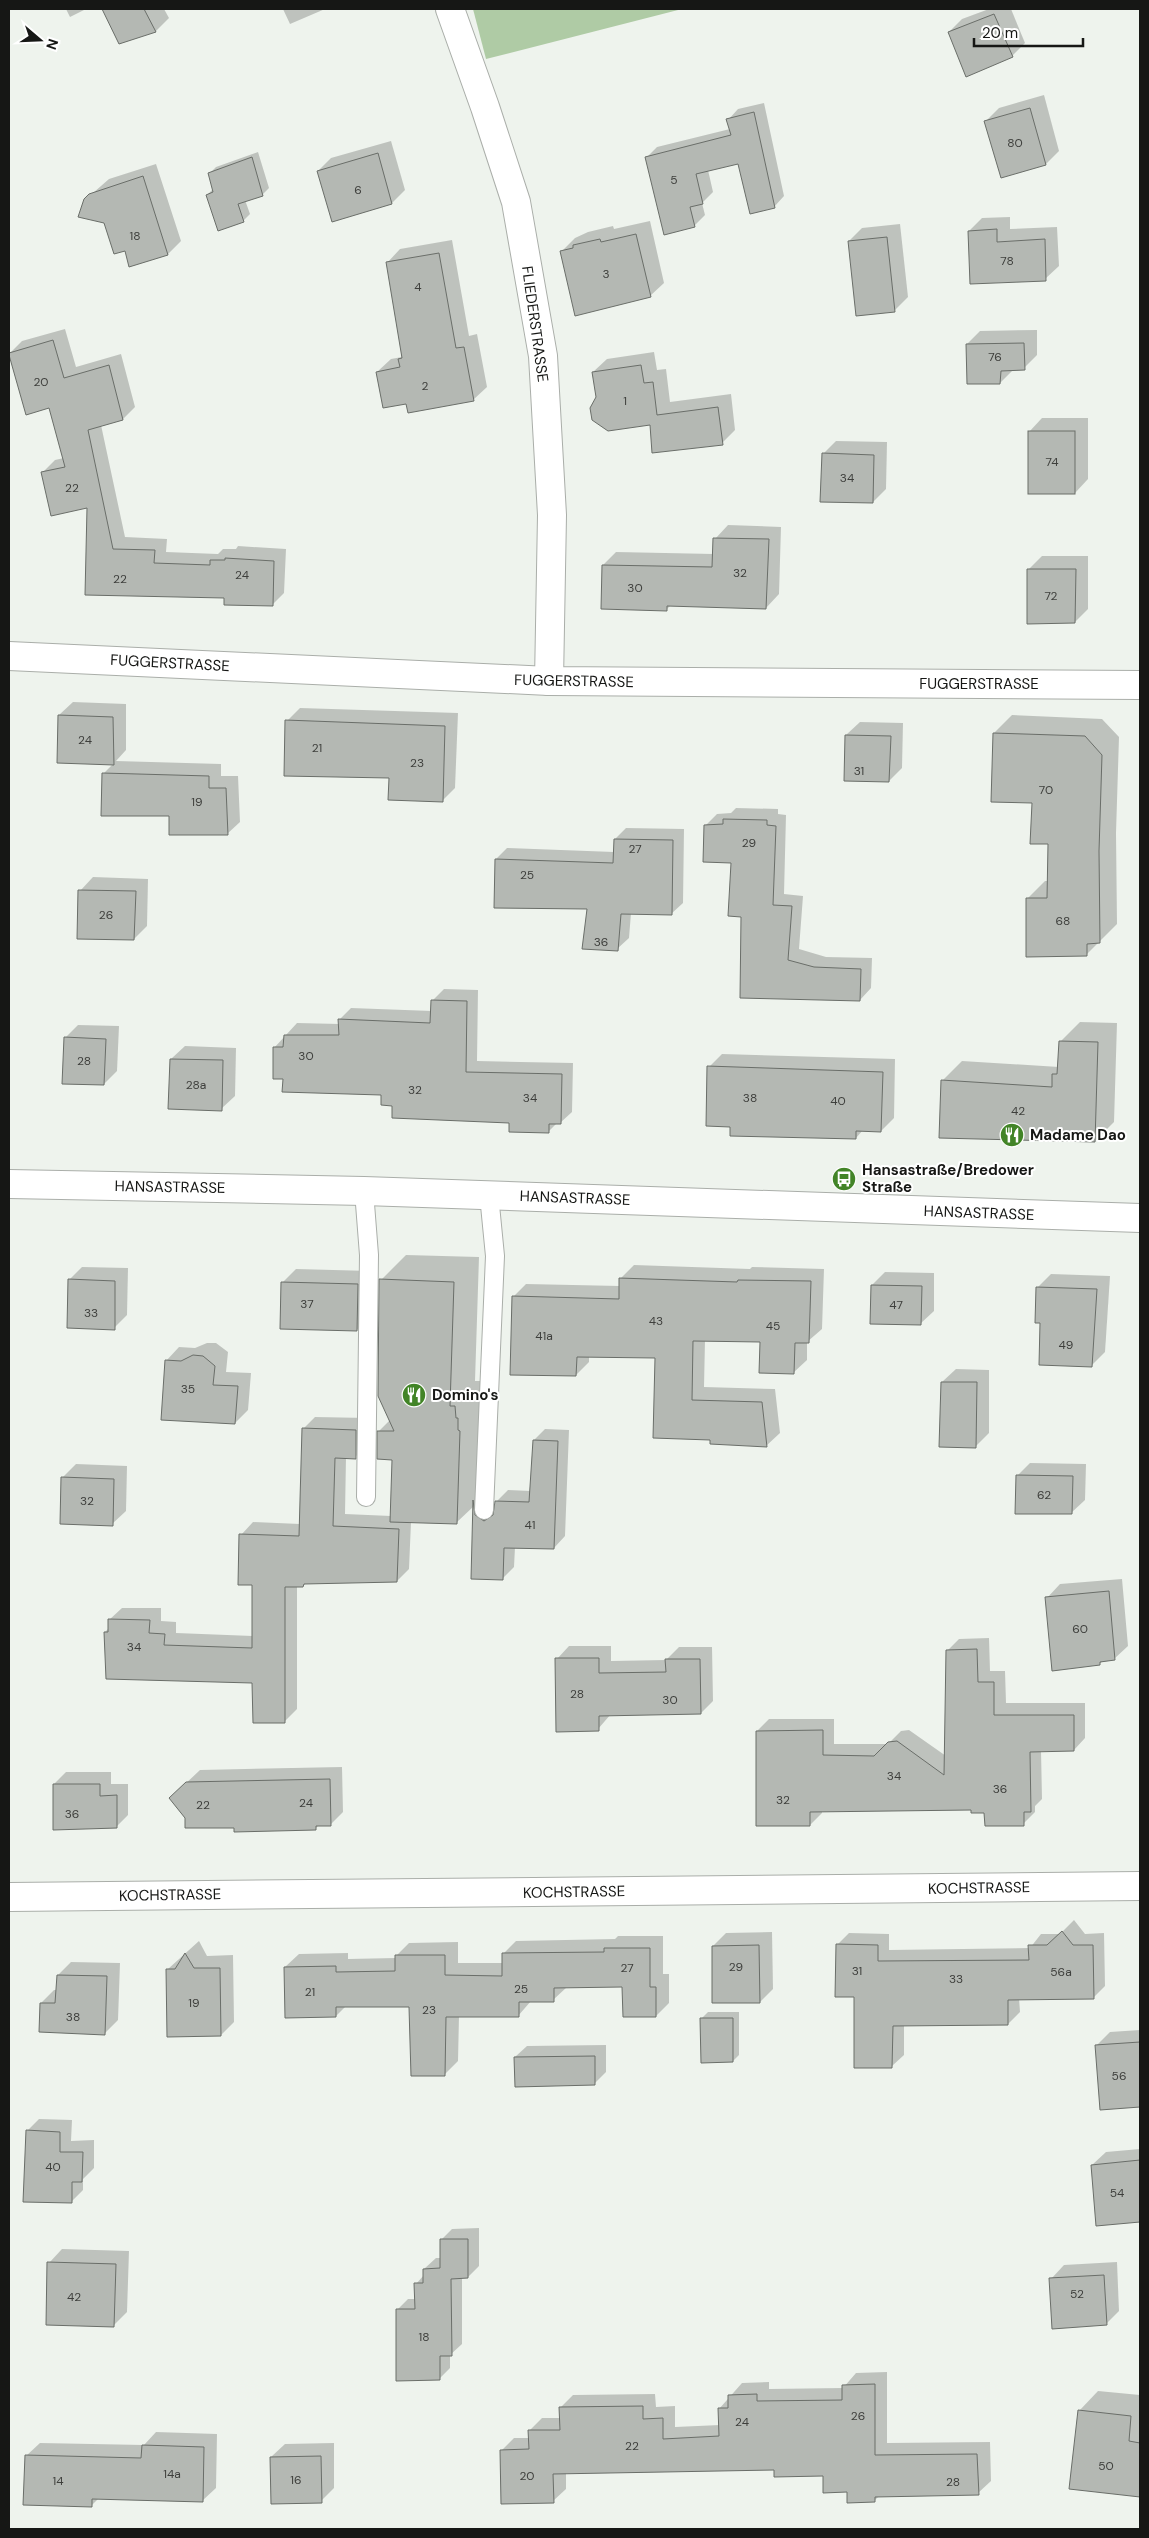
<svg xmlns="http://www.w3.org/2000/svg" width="1149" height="2538" font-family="'DM Sans',sans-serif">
	<rect width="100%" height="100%" fill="#eef3ed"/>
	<polygon fill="#afcba5" points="473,9 682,9 486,59"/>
	<g fill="#0003">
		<polygon points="66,9 86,9 70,17"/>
		<polygon points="121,9 164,9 169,18 156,31 120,43 109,21"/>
		<polygon points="283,9 325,9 290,24"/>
		<polygon points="989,9 1011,9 1025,43 1012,56 949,32 962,19"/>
		<polygon points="1044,95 1059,151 1046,164 986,121 999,108"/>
		<polygon points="764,103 784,196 774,207 739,163 708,170 713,192 702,203 705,215 694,226 646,158 657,147 730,129 728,120 738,109"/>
		<polygon points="391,141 405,190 392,203 318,171 331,158"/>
		<polygon points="258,152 269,188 263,194 245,200 250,214 243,221 207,195 214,188 210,173 216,167"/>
		<polygon points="156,164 181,241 168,254 130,266 126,250 105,222 85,200 109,179"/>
		<polygon points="1010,217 1010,229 1057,227 1059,266 1045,279 969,231 982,218"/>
		<polygon points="650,221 664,283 650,296 562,251 575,238 588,232 613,226 614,229"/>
		<polygon points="900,224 908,297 894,311 849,241 862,228"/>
		<polygon points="452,240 469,336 477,334 487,387 473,400 407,402 377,372 391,359 402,357 387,263 400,249"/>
		<polygon points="65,329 76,367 121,354 135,407 123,419 101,425 125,537 167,539 166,552 218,554 223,549 236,549 238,546 286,549 284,593 272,605 225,597 86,594 89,507 43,472 55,460 64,458 50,407 10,353 22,341"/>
		<polygon points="1037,330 1037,355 1024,368 1013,370 1000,383 967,344 980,331"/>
		<polygon points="654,352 657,370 666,369 670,402 731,394 735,430 722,443 651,424 597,398 593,372 607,359"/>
		<polygon points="1042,418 1088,418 1088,479 1075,493 1029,432"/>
		<polygon points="836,441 887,442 886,489 873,502 823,454"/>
		<polygon points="728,525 781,527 779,594 766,608 671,605 667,609 603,565 616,552 714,554 715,539"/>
		<polygon points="1042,556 1088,556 1088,609 1075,622 1028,570"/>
		<polygon points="73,702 126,704 126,750 116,761 221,764 221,776 238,776 240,822 227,834 170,815 104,773 113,764 59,715"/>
		<polygon points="300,708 458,713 455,788 442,801 390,777 287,721"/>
		<polygon points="1012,715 1102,719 1119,737 1116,833 1117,924 1086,955 1028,898 1045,881 1049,881 1049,843 1033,801 994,733"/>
		<polygon points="860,722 903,723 902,768 889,781 846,735"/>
		<polygon points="736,808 778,809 778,814 786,815 784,894 803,896 799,949 826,957 872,958 871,988 860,1000 741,997 742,916 733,862 706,825 717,814 731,813"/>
		<polygon points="626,828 684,829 683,903 671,914 631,913 629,938 617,949 588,908 496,859 507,848 614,852 615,839"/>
		<polygon points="93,877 148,879 147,926 134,939 80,891"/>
		<polygon points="444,989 478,990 477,1061 573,1063 572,1112 560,1123 557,1123 548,1132 511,1121 394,1105 383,1094 284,1078 274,1048 297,1023 340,1024 340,1019 351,1008 432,1011 432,1001"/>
		<polygon points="1080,1022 1117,1023 1114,1122 1095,1141 943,1080 962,1061 1059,1067 1060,1042"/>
		<polygon points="78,1025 119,1026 117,1071 104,1084 65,1038"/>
		<polygon points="185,1046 236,1048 235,1096 221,1109 171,1059"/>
		<polygon points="722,1054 895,1059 894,1118 881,1131 863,1130 856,1138 732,1126 709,1067"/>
		<polygon points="406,1255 479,1257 475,1381 480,1381 486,1504 495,1509 496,1502 508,1490 531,1491 534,1440 545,1429 569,1430 565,1536 554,1548 515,1547 514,1567 503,1578 472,1577 474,1506 456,1523 411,1522 409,1569 397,1581 306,1583 303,1586 297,1586 297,1709 284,1722 254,1682 105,1632 109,1628 109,1620 122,1608 161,1608 161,1621 176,1622 176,1633 253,1636 253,1583 241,1535 253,1522 300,1524 303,1429 315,1417 368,1418 368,1445 355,1457 346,1457 345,1514 391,1516 393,1459 379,1431 390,1420 381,1280"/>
		<polygon points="634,1265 750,1269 752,1267 824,1269 822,1329 807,1342 807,1360 793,1373 761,1341 705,1340 704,1387 775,1389 780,1433 766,1446 712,1439 657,1357 589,1356 589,1362 576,1375 513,1297 526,1284 620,1286 620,1279"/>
		<polygon points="82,1267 128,1268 127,1315 114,1328 69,1280"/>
		<polygon points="296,1269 371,1271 370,1317 357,1330 283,1282"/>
		<polygon points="885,1272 934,1273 934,1311 920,1324 872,1285"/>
		<polygon points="1051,1274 1110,1276 1105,1352 1091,1366 1041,1322 1037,1288"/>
		<polygon points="207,1343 216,1343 228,1352 226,1372 251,1373 248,1410 235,1423 166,1361 179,1347 195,1348"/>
		<polygon points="956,1369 989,1370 989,1433 975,1447 942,1382"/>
		<polygon points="1030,1463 1086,1464 1085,1500 1071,1513 1017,1476"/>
		<polygon points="76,1464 127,1466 126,1511 112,1524 62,1478"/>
		<polygon points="1122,1579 1128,1646 1114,1659 1103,1661 1099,1664 1047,1598 1060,1584"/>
		<polygon points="989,1638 990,1671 1005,1671 1006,1703 1085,1703 1085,1738 1074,1750 1041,1750 1042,1799 1035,1806 1035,1812 1023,1824 972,1809 822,1810 822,1813 810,1825 757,1731 769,1719 834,1719 834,1744 888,1744 901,1731 909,1730 946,1756 947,1651 959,1639"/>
		<polygon points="569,1646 611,1646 611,1661 666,1660 679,1647 712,1647 713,1701 701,1713 611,1714 598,1729 557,1659"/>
		<polygon points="342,1767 343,1812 330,1825 319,1825 315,1829 235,1826 183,1786 200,1770"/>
		<polygon points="66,1772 111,1772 111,1784 128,1784 128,1815 116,1827 54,1784"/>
		<polygon points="1074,1920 1085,1934 1104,1933 1105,1986 1093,1998 1019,1998 1020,2012 1008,2024 904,2025 904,2055 892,2066 855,1996 837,1945 849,1933 889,1934 889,1950 1030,1948 1041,1934 1060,1934"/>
		<polygon points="772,1932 773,1989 760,2002 713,1946 726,1933"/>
		<polygon points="618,1936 663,1936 663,1974 669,1974 669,2003 656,2016 624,1986 567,1987 553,2000 531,2001 518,2016 459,2016 458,2061 445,2074 410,2005 346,2006 336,2016 285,1967 299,1954 348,1953 348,1959 396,1958 396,1956 409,1943 458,1942 458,1963 503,1963 503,1954 516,1941 615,1939"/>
		<polygon points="199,1941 207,1956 233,1955 234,2022 221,2035 168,1969"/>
		<polygon points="71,1962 120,1963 118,2020 105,2033 41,2003 54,1990 57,1990 58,1975"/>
		<polygon points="708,2012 739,2012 739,2055 733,2061 701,2019"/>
		<polygon points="1140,2030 1140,2106 1101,2108 1097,2045 1110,2032"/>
		<polygon points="606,2045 606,2072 594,2084 515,2057 527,2046"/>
		<polygon points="39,2119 72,2120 71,2141 94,2140 94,2168 83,2179 83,2190 71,2202 27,2131"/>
		<polygon points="1140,2149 1140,2221 1097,2224 1092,2165 1106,2152"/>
		<polygon points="479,2228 479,2266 468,2277 462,2277 462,2344 450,2355 450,2368 439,2379 397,2310 408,2299 416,2299 416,2284 424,2275 424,2269 436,2258 441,2258 441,2240 452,2229"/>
		<polygon points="62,2249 129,2251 127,2312 114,2325 49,2263"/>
		<polygon points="1117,2262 1119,2311 1106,2324 1051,2279 1064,2265"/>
		<polygon points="887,2372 887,2443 990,2442 991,2481 978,2493 880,2495 874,2501 848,2491 824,2475 775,2468 566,2473 566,2489 553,2501 501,2451 514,2438 530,2438 529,2431 542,2418 560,2418 560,2408 573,2395 655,2394 656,2407 675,2406 675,2427 720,2425 719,2409 742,2383 769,2382 769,2389 843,2388 856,2373"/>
		<polygon points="1098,2391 1140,2395 1140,2496 1070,2488 1079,2411"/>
		<polygon points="156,2432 217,2434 216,2488 202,2501 99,2498 91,2506 26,2456 40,2443 144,2445"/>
		<polygon points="334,2443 334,2488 321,2501 271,2457 285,2444"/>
	</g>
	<g fill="#b4b8b3" stroke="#6a6e69">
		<polygon points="102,9 144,9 156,32 119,44"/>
		<polygon points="994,14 1013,57 966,77 948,32"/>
		<polygon points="1030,108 1046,165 1001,178 984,121"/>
		<polygon points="754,112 775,208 750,214 738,164 696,174 703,204 690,207 695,227 664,235 645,157 731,135 726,119"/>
		<polygon points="378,153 392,204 332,222 317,171"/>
		<polygon points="252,157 263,196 238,204 244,222 218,231 206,195 213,192 208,173"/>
		<polygon points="143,176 168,255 129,267 125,251 114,254 104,223 78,217 84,199 89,194"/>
		<polygon points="997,229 997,242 1045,239 1046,281 970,284 968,231"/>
		<polygon points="636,234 651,297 575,316 560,251 573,248 573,245 600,239 601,242"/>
		<polygon points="887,237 895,312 856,316 848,241"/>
		<polygon points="439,253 456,348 464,347 474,401 408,413 406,404 383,408 376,372 400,367 398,359 402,358 386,262"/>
		<polygon points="53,340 64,378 109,365 123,420 88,430 113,549 155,550 154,563 210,565 210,560 225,560 225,558 274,561 273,606 224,605 224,598 85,595 87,508 51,516 41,472 65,467 49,408 26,415 9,355 9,353"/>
		<polygon points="1024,343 1025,370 1001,371 1000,384 967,384 966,344"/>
		<polygon points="641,365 644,383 653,382 657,415 718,407 723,445 652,453 650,425 608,431 592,420 590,408 596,397 592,372"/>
		<rect x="1028" y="431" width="47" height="63"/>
		<polygon points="822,453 874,455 873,503 820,502"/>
		<polygon points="713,538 769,539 766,609 667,606 667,611 601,609 602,565 712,567"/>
		<polygon points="1027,569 1076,569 1075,623 1027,624"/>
		<polygon points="58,715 113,717 114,765 57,763"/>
		<polygon points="285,720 445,726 443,802 388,800 389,778 284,776"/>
		<polygon points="993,733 1085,736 1102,755 1099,851 1100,943 1087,944 1087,956 1026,957 1026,898 1047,898 1048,844 1030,844 1032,803 991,802"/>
		<polygon points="845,735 891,736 889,782 844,781"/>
		<polygon points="102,773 209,776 209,788 226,788 228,835 169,835 169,816 101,816"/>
		<polygon points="723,819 767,820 767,825 776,826 773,905 792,906 788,960 814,967 861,969 860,1001 740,998 741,917 728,916 731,863 703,862 704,825 723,824"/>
		<polygon points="614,839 673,840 672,915 621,914 618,951 582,949 587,909 494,908 495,859 613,863"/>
		<polygon points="78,890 136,891 134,940 77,939"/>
		<polygon points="431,1000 467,1001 466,1072 562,1074 561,1124 549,1124 549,1133 509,1132 509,1123 392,1118 392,1106 381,1105 381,1095 282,1092 283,1079 273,1079 273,1047 283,1047 284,1035 339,1035 338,1019 430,1023"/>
		<polygon points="64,1037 106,1039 104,1085 62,1084"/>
		<polygon points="1059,1041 1098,1042 1095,1142 939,1138 941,1080 1052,1087 1052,1074 1057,1074"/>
		<polygon points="170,1059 223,1060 222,1111 168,1109"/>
		<polygon points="707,1066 883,1072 881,1132 856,1131 856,1139 730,1136 730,1127 706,1126"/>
		<polygon points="619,1278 737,1282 738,1280 811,1281 809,1343 795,1343 794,1374 759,1373 760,1342 693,1341 692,1400 762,1402 767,1447 710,1444 710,1440 653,1438 655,1358 577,1357 576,1376 510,1375 512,1296 619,1299"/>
		<polygon points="68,1279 115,1281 115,1330 67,1328"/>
		<polygon points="379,1279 454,1282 450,1406 455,1406 456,1418 458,1418 458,1430 460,1431 457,1524 390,1522 392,1460 377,1459 377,1431 394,1431 378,1396"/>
		<polygon points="281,1282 358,1284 357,1331 280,1329"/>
		<polygon points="871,1285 922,1286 921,1325 870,1324"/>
		<polygon points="1036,1287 1097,1289 1092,1367 1039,1365 1040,1323 1035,1323"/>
		<polygon points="193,1355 203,1356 215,1366 213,1385 238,1386 235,1424 161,1420 165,1360 181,1361"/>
		<polygon points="941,1382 977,1382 976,1448 939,1447"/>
		<polygon points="302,1428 356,1430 356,1459 335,1458 333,1526 399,1529 397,1582 304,1584 303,1587 285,1587 285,1723 253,1723 252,1683 106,1679 104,1632 108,1632 108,1619 150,1620 149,1633 165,1634 164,1645 252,1648 252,1585 238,1585 239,1534 299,1536"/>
		<polygon points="533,1440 558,1441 554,1549 504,1548 503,1580 471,1579 473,1500 475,1515 484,1521 493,1515 495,1501 529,1502"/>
		<polygon points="1016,1475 1073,1476 1072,1514 1015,1514"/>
		<polygon points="61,1477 114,1479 113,1526 60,1524"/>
		<polygon points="1109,1591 1115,1660 1100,1662 1100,1665 1052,1671 1045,1597"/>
		<polygon points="977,1649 978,1682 994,1682 994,1715 1074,1715 1074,1751 1030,1752 1031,1812 1024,1812 1024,1826 985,1826 984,1813 971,1813 971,1810 810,1812 810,1826 756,1826 756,1731 823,1730 823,1755 874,1756 888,1742 897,1741 944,1775 946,1650"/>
		<polygon points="555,1658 599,1658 599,1673 666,1672 665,1659 700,1659 701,1714 599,1716 599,1731 556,1732"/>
		<polygon points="330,1779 331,1826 316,1826 316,1830 234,1832 234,1828 185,1828 185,1818 169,1798 186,1782"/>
		<polygon points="53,1784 100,1784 100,1796 117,1795 117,1828 53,1830"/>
		<polygon points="1062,1931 1073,1945 1093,1945 1094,1999 1008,2000 1008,2025 893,2026 892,2068 854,2068 854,1997 835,1997 836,1944 878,1945 878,1961 1029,1960 1028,1945 1047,1945"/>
		<polygon points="759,1945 760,2003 712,2003 712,1946"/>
		<polygon points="604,1948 650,1948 650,1987 656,1987 656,2017 623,2017 622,1987 554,1988 554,2002 519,2002 519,2017 446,2017 445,2076 411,2076 409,2007 336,2007 336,2017 285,2018 284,1967 336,1966 336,1972 395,1971 395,1955 445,1955 445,1975 502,1976 502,1953 604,1952"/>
		<polygon points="185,1953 194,1968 220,1968 221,2036 167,2037 166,1969 175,1969"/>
		<polygon points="57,1975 107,1976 105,2035 39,2032 40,2003 55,2003"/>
		<polygon points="700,2018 733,2018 733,2062 701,2063"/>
		<polygon points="1140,2042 1140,2107 1100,2110 1095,2045"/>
		<polygon points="595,2056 595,2085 515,2087 514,2057"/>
		<polygon points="26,2130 60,2132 60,2152 83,2152 82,2182 72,2182 72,2203 23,2202"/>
		<polygon points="1140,2160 1140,2222 1096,2226 1091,2165"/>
		<polygon points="440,2239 468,2239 468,2278 451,2279 452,2356 440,2356 440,2380 396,2381 396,2309 415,2309 414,2283 423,2283 423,2269 440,2268"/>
		<polygon points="47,2262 116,2264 114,2327 46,2325"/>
		<polygon points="1104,2275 1107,2325 1052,2329 1049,2278"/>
		<polygon points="875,2384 875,2455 977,2454 979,2495 875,2497 875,2502 847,2503 847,2492 823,2493 823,2476 774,2477 774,2470 664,2472 553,2474 554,2503 501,2504 500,2450 529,2449 528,2430 560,2430 559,2407 643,2406 643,2419 663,2418 663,2439 719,2436 718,2408 728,2408 728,2395 757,2394 757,2401 842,2400 842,2385"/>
		<polygon points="1078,2410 1131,2416 1129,2441 1140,2443 1140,2497 1069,2489"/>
		<polygon points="142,2445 204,2447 203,2502 92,2499 92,2507 23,2505 25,2455 141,2458"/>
		<polygon points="321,2456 322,2503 271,2504 270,2457"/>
	</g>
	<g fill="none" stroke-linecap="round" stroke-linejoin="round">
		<g stroke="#aaaea9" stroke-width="20">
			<g id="service">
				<polyline points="364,1191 369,1255 366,1497"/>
				<polyline points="484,1510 495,1256 489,1195"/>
			</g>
		</g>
		<g stroke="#aaaea9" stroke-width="30">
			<g id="minor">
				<polyline points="450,9 485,107 516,202 543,356 552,515 549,681"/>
				<polyline points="9,656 549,681 1140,685"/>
				<polyline points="9,1184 364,1191 1140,1218"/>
				<polyline points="9,1897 1140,1886"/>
			</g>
		</g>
		<use href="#service" stroke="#fff" stroke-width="18"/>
		<use href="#minor" stroke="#fff" stroke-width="28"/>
	</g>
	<defs>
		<g id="restaurant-disc" transform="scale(1.25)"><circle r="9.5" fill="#428427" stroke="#fff"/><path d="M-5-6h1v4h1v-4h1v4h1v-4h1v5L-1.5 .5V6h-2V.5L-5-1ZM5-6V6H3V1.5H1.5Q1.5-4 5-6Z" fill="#fff"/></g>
		<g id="bus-disc" transform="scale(1.25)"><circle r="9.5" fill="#428427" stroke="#fff"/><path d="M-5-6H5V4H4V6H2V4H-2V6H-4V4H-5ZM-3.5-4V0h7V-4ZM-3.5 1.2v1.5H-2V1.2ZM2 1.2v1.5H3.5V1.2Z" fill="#fff"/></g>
	</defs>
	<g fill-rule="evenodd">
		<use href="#restaurant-disc" x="1012" y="1135"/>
		<use href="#bus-disc" x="844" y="1179"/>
		<use href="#restaurant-disc" x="414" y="1395"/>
	</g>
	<g text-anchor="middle" stroke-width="4" stroke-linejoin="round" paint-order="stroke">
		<g font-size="12" fill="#3e3f3c">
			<text x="1015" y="147">80</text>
			<text x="674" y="184">5</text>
			<text x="358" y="194">6</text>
			<text x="135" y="240">18</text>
			<text x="1007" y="265">78</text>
			<text x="606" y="278">3</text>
			<text x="418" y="291">4</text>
			<text x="995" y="361">76</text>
			<text x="41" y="386">20</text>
			<text x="425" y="390">2</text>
			<text x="625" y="405">1</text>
			<text x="1052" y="466">74</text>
			<text x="847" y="482">34</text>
			<text x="72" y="492">22</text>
			<text x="740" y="577">32</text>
			<text x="242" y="579">24</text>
			<text x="120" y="583">22</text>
			<text x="635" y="592">30</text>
			<text x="1051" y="600">72</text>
			<text x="85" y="744">24</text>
			<text x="317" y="752">21</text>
			<text x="417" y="767">23</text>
			<text x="859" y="775">31</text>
			<text x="1046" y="794">70</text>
			<text x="197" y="806">19</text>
			<text x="749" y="847">29</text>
			<text x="635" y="853">27</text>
			<text x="527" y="879">25</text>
			<text x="106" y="919">26</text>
			<text x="1063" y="925">68</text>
			<text x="601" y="946">36</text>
			<text x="306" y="1060">30</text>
			<text x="84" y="1065">28</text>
			<text x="196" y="1089">28a</text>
			<text x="415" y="1094">32</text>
			<text x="530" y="1102">34</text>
			<text x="750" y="1102">38</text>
			<text x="838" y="1105">40</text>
			<text x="1018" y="1115">42</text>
			<text x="307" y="1308">37</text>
			<text x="896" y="1309">47</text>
			<text x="91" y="1317">33</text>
			<text x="656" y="1325">43</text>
			<text x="773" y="1330">45</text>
			<text x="544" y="1340">41a</text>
			<text x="1066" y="1349">49</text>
			<text x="188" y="1393">35</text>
			<text x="1044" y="1499">62</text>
			<text x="87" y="1505">32</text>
			<text x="530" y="1529">41</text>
			<text x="1080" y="1633">60</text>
			<text x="134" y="1651">34</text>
			<text x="577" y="1698">28</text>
			<text x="670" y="1704">30</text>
			<text x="894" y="1780">34</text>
			<text x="1000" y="1793">36</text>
			<text x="783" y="1804">32</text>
			<text x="306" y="1807">24</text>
			<text x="203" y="1809">22</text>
			<text x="72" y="1818">36</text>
			<text x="736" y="1971">29</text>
			<text x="627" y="1972">27</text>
			<text x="857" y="1975">31</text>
			<text x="1061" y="1976">56a</text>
			<text x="956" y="1983">33</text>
			<text x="521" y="1993">25</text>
			<text x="310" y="1996">21</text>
			<text x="194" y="2007">19</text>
			<text x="429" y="2014">23</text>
			<text x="73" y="2021">38</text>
			<text x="1119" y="2080">56</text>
			<text x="53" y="2171">40</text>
			<text x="1117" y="2197">54</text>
			<text x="1077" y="2298">52</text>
			<text x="74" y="2301">42</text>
			<text x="424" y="2341">18</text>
			<text x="858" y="2420">26</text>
			<text x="742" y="2426">24</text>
			<text x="632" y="2450">22</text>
			<text x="1106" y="2470">50</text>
			<text x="172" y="2478">14a</text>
			<text x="527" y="2480">20</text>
			<text x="296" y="2484">16</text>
			<text x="58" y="2485">14</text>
			<text x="953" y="2486">28</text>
		</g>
		<g font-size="15" fill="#161715" stroke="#fff">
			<text transform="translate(535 324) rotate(82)" y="5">FLIEDERSTRASSE</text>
			<text transform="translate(170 663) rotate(3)" y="5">FUGGERSTRASSE</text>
			<text transform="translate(574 681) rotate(1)" y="5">FUGGERSTRASSE</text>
			<text x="979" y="689">FUGGERSTRASSE</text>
			<text transform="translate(170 1187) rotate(1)" y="5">HANSASTRASSE</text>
			<text transform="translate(575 1198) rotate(2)" y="5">HANSASTRASSE</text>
			<text transform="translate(979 1213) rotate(2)" y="5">HANSASTRASSE</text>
			<text transform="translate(979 1888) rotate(-1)" y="5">KOCHSTRASSE</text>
			<text transform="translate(574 1892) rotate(-1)" y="5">KOCHSTRASSE</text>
			<text transform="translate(170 1895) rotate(-1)" y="5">KOCHSTRASSE</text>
		</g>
		<g font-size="15" font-weight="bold" fill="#161715" stroke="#fff" text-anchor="start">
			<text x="1030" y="1140">Madame Dao</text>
			<text x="862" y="1175">Hansastraße/Bredower<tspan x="862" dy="17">Straße</tspan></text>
			<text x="432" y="1400">Domino's</text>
		</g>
	</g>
	<rect width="1149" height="2538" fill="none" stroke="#161715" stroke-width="20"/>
	<g transform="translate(40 40) rotate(109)" stroke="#ffffff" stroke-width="4" paint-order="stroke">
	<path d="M0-4L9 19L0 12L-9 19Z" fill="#161715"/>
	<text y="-8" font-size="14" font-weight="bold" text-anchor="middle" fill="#161715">N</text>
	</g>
	<path d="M974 38v8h109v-8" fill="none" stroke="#161715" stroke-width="2.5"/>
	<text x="982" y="38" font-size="15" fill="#161715" stroke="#ffffff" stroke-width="4" paint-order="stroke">20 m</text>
</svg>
